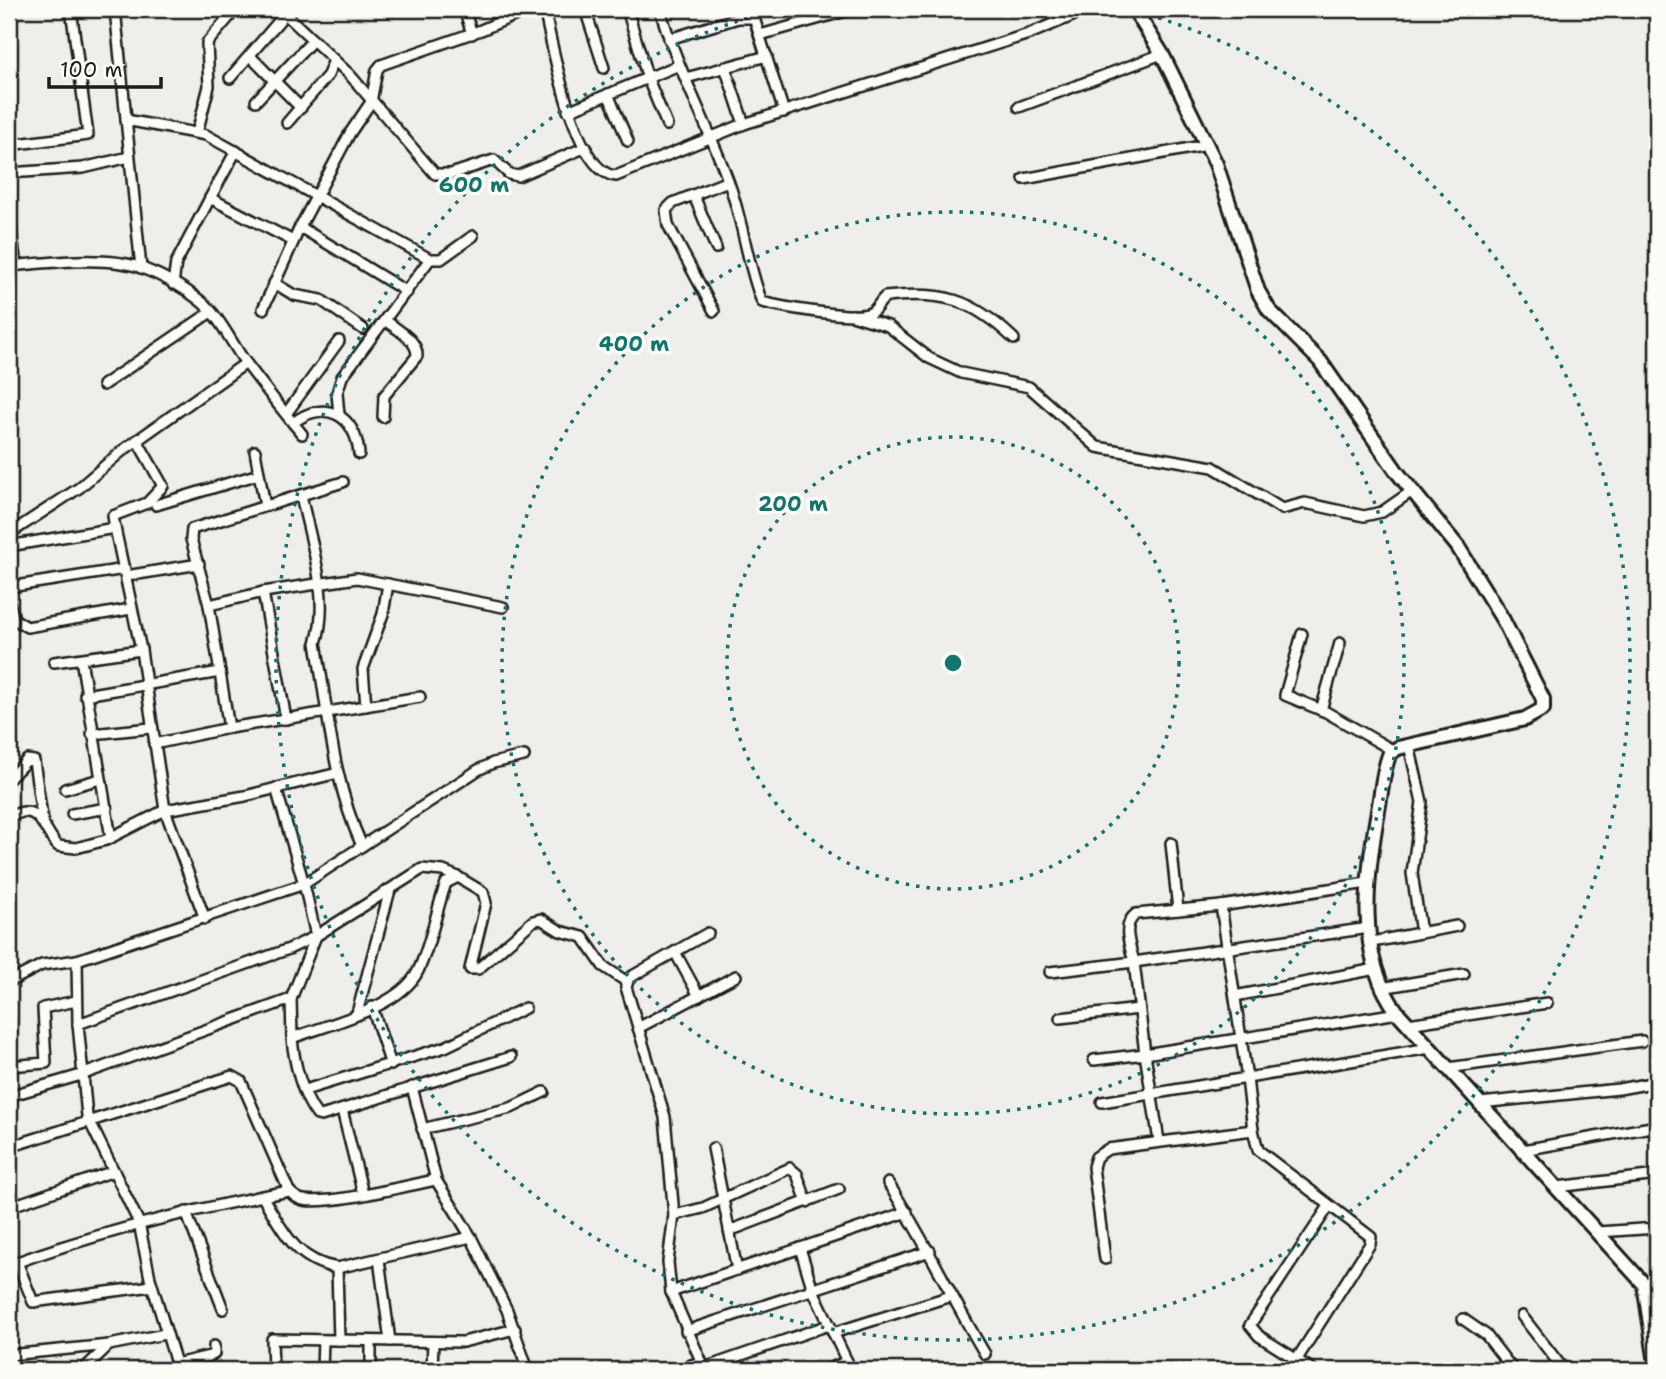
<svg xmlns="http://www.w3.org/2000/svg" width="1666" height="1379" font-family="'Shantell Sans',sans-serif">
	<rect width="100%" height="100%" fill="#f0eeea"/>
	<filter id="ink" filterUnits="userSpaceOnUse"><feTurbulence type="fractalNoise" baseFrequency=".0143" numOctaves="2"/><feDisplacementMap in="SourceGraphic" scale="14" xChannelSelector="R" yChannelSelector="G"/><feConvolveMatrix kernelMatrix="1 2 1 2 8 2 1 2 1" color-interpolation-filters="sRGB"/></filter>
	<g filter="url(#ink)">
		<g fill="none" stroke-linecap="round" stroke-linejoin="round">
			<g stroke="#1c1c1c" stroke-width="14">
				<g id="street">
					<polyline points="115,9 141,268"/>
					<polyline points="280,9 350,75 435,174 451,174 494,160 509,174 518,176 586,147"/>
					<polyline points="464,9 472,34"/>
					<path d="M544 9C552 42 574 174 616 176L744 124 1029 34 1089 9"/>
					<polyline points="585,9 604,68"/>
					<polyline points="627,9 648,79 667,125"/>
					<path d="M660 9C677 69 708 124 729 183 743 222 747 263 762 302 781 307 854 320 870 313 877 310 879 302 885 297 943 291 971 298 1014 339"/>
					<polyline points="760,35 853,9"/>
					<polyline points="669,39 738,18 754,18 784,112"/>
					<polyline points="250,56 301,108"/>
					<polyline points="725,67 744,124"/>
					<polyline points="230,78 285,14"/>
					<polyline points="686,78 767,56"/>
					<polyline points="608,94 628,141"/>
					<polyline points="256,101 313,40"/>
					<polyline points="1019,107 1162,54"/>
					<polyline points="568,111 679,65"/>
					<polyline points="126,120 206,135 430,259 441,259 473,236"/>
					<polyline points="287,123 328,75 334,60"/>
					<polyline points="197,133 209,86 207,43 236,9"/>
					<polyline points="9,145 88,135 71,9"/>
					<polyline points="236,151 210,198 293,241"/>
					<polyline points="9,173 83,168 129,157"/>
					<polyline points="1024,179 1207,145"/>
					<polyline points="694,196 716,248"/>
					<polyline points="9,216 16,265"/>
					<polyline points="300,227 407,292"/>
					<path d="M9 266C47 263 106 255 142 268 160 275 183 287 198 299 219 314 231 343 246 363 264 387 283 411 302 434"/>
					<polyline points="274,283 294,295 321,300 363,329"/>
					<polyline points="173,284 176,263 210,198"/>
					<polyline points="263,309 300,227 350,133 371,102 377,70 381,65 481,30 530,9"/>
					<polyline points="714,311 668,225 666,210 673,203 728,181"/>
					<polyline points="852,315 888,326 929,358 961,373 1029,387 1097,447 1213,467 1282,509 1305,503 1364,516 1382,512 1412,491"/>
					<polyline points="103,385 211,312"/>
					<polyline points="286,414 339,341"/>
					<polyline points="339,415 337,393 342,377 430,259"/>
					<path d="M383 417 384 396 417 356C418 340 397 330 385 320"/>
					<path d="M293 423C325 398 356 415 359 454"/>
					<polyline points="137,440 163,486 147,503 113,516 115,528 141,650 165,810 205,919"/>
					<polyline points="255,451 265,506"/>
					<path d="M301 495C310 541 331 597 316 643 328 712 333 782 362 846"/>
					<polyline points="156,505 259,474"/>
					<polyline points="9,534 79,488 122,451 246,363"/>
					<polyline points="9,546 115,528"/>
					<polyline points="126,576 199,564"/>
					<polyline points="9,587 125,569"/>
					<polyline points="263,592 357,578 503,607"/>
					<polyline points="9,602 14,619 27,627 131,609"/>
					<polyline points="209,605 191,539 192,529 343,482"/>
					<polyline points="1302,634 1285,695 1326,712 1394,751"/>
					<polyline points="81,659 111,838"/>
					<polyline points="54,662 141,650"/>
					<polyline points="85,695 220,672"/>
					<polyline points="366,706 363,669 383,614 388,584"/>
					<polyline points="1321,710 1340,643"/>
					<polyline points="229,728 209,605 263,592 286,719"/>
					<polyline points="92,734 151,728"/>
					<polyline points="154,744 229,728 420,697"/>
					<polyline points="1409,745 1422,802 1412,873 1421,933"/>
					<polyline points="9,779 27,760 34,761 43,823"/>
					<polyline points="276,788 304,884 316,936 291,999"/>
					<polyline points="65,789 100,779"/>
					<polyline points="72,814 107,808"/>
					<path d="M9 817C40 800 42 829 58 846L76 848 106 840 165 810 245 796 338 773"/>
					<polyline points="1171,843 1178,910"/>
					<polyline points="1367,883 1221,906 1247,1078 1430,1048"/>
					<polyline points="1369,928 1134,962 1145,1054 1398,1013"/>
					<polyline points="1372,942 1457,926"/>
					<polyline points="675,952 699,996"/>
					<polyline points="77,960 78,1024 87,1116 139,1223 150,1278 178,1370"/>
					<path d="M1050 972 1134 962C1130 945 1121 925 1136 914L1221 906"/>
					<polyline points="9,982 42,965 77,960 304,884 478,770 493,763 524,756"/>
					<polyline points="1381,988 1464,974"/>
					<polyline points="1235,996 1376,969"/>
					<polyline points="372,1007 391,1065"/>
					<polyline points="357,1013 390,890"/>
					<polyline points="9,1018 11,1065"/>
					<polyline points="1060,1018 1139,1009"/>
					<polyline points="78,1024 289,949 316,936 422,869 443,871 458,877"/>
					<polyline points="1408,1024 1547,1003"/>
					<polyline points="638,1028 736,976"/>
					<path d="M292 1038C294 1062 302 1096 317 1115L321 1116 511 1057"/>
					<polyline points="1094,1060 1145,1054 1159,1141"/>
					<polyline points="9,1066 46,1063 43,1008 76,1001"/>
					<polyline points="1448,1068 1642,1041"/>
					<polyline points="412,1087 436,1180 471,1237 507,1310 528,1370"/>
					<polyline points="305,1090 445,1047 525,1008"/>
					<path d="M9 1096 81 1075 291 999 292 1038C327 1025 401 1007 418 971 431 944 436 911 446 883L458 877 483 892 486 903 470 969H478L533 921 541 919 560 931 583 937 603 966 627 982"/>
					<polyline points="1102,1102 1247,1078 1253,1130 1108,1149 1096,1157 1093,1167 1105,1259"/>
					<polyline points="1480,1103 1619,1089 1657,1082"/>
					<polyline points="342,1110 363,1194"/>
					<polyline points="422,1129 511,1108 544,1092"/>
					<polyline points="1253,1130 1258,1150 1371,1237 1370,1244 1290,1370"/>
					<path d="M9 1147 232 1076 241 1081 289 1191C293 1195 297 1199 303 1200 332 1205 404 1186 436 1180"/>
					<polyline points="713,1148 737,1270"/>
					<polyline points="1523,1150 1657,1126"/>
					<path d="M888 1183C924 1238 951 1297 985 1354"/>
					<polyline points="1557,1187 1657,1175"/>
					<path d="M262 1196C283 1230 294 1260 337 1268L471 1237"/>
					<polyline points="9,1207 114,1171"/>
					<polyline points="186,1212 223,1309"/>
					<polyline points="674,1215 703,1208 790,1168 797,1174 807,1202"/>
					<polyline points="729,1231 839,1189"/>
					<polyline points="1598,1232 1657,1228"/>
					<polyline points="800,1248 813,1290 851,1370"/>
					<polyline points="379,1259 390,1341"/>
					<polyline points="17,1262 33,1302 152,1286"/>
					<path d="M9 1265C101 1231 193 1209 289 1191"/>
					<polyline points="337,1268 339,1340"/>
					<polyline points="1644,1284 1657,1281"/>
					<polyline points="671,1292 907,1212"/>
					<polyline points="1522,1316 1564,1370"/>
					<polyline points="1463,1319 1486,1335 1513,1370"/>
					<polyline points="686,1331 930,1251"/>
					<polyline points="833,1333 951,1296"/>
					<polyline points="9,1355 109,1345 165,1334"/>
					<polyline points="176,1364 210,1356 214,1354 214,1346"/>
					<polyline points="704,1368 829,1325"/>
					<polyline points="83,1370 109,1345"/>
					<polyline points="273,1370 272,1339 463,1342 515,1329"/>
					<polyline points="322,1370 323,1340"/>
					<polyline points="371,1370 371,1341"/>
					<polyline points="432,1370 433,1342"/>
					<polyline points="675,1370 701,1362"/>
					<polyline points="705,1370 671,1292 668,1262 674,1215 665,1117 626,987 629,978 708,933"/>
					<polyline points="827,1370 847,1361"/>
					<polyline points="1313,1370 1259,1336 1250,1325 1329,1206"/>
				</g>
			</g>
			<g stroke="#1c1c1c" stroke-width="18">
				<path id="secondary" d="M1134 9 1162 54 1216 164 1258 291 1269 310 1320 361 1397 472 1458 547 1503 620 1543 699V709L1525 719 1398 748 1390 753C1383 769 1382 788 1379 805 1367 871 1354 956 1398 1013L1644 1284 1657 1370"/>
			</g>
			<use href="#street" stroke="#fdfcf7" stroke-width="9"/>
			<use href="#secondary" stroke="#fdfcf7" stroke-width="12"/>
		</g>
	</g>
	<g fill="none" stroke="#0f766e" stroke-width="3.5" stroke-dasharray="3.5 7">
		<circle cx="953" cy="663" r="226"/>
		<circle cx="953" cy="663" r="451"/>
		<path d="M1128 9A677 677 0 1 1 778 9"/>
	</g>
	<circle cx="953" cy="663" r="10" fill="#0f766e" stroke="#fdfcf7" stroke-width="3.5"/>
	<g font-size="21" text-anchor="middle" font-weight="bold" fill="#0f766e" stroke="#fdfcf7" stroke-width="7" stroke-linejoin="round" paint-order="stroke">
		<text x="474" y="192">600 m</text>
		<text x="634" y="351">400 m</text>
		<text x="793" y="511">200 m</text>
	</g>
	<rect width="1666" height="1379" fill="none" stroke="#fdfcf7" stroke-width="35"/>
	<rect x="18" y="18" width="1631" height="1344" fill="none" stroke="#1c1c1c" stroke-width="2.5" filter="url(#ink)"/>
	<path d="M49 77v10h112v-10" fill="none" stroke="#1c1c1c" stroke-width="3.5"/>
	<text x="60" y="77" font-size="21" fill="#1c1c1c" stroke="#fdfcf7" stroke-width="5" paint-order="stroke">100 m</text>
</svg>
